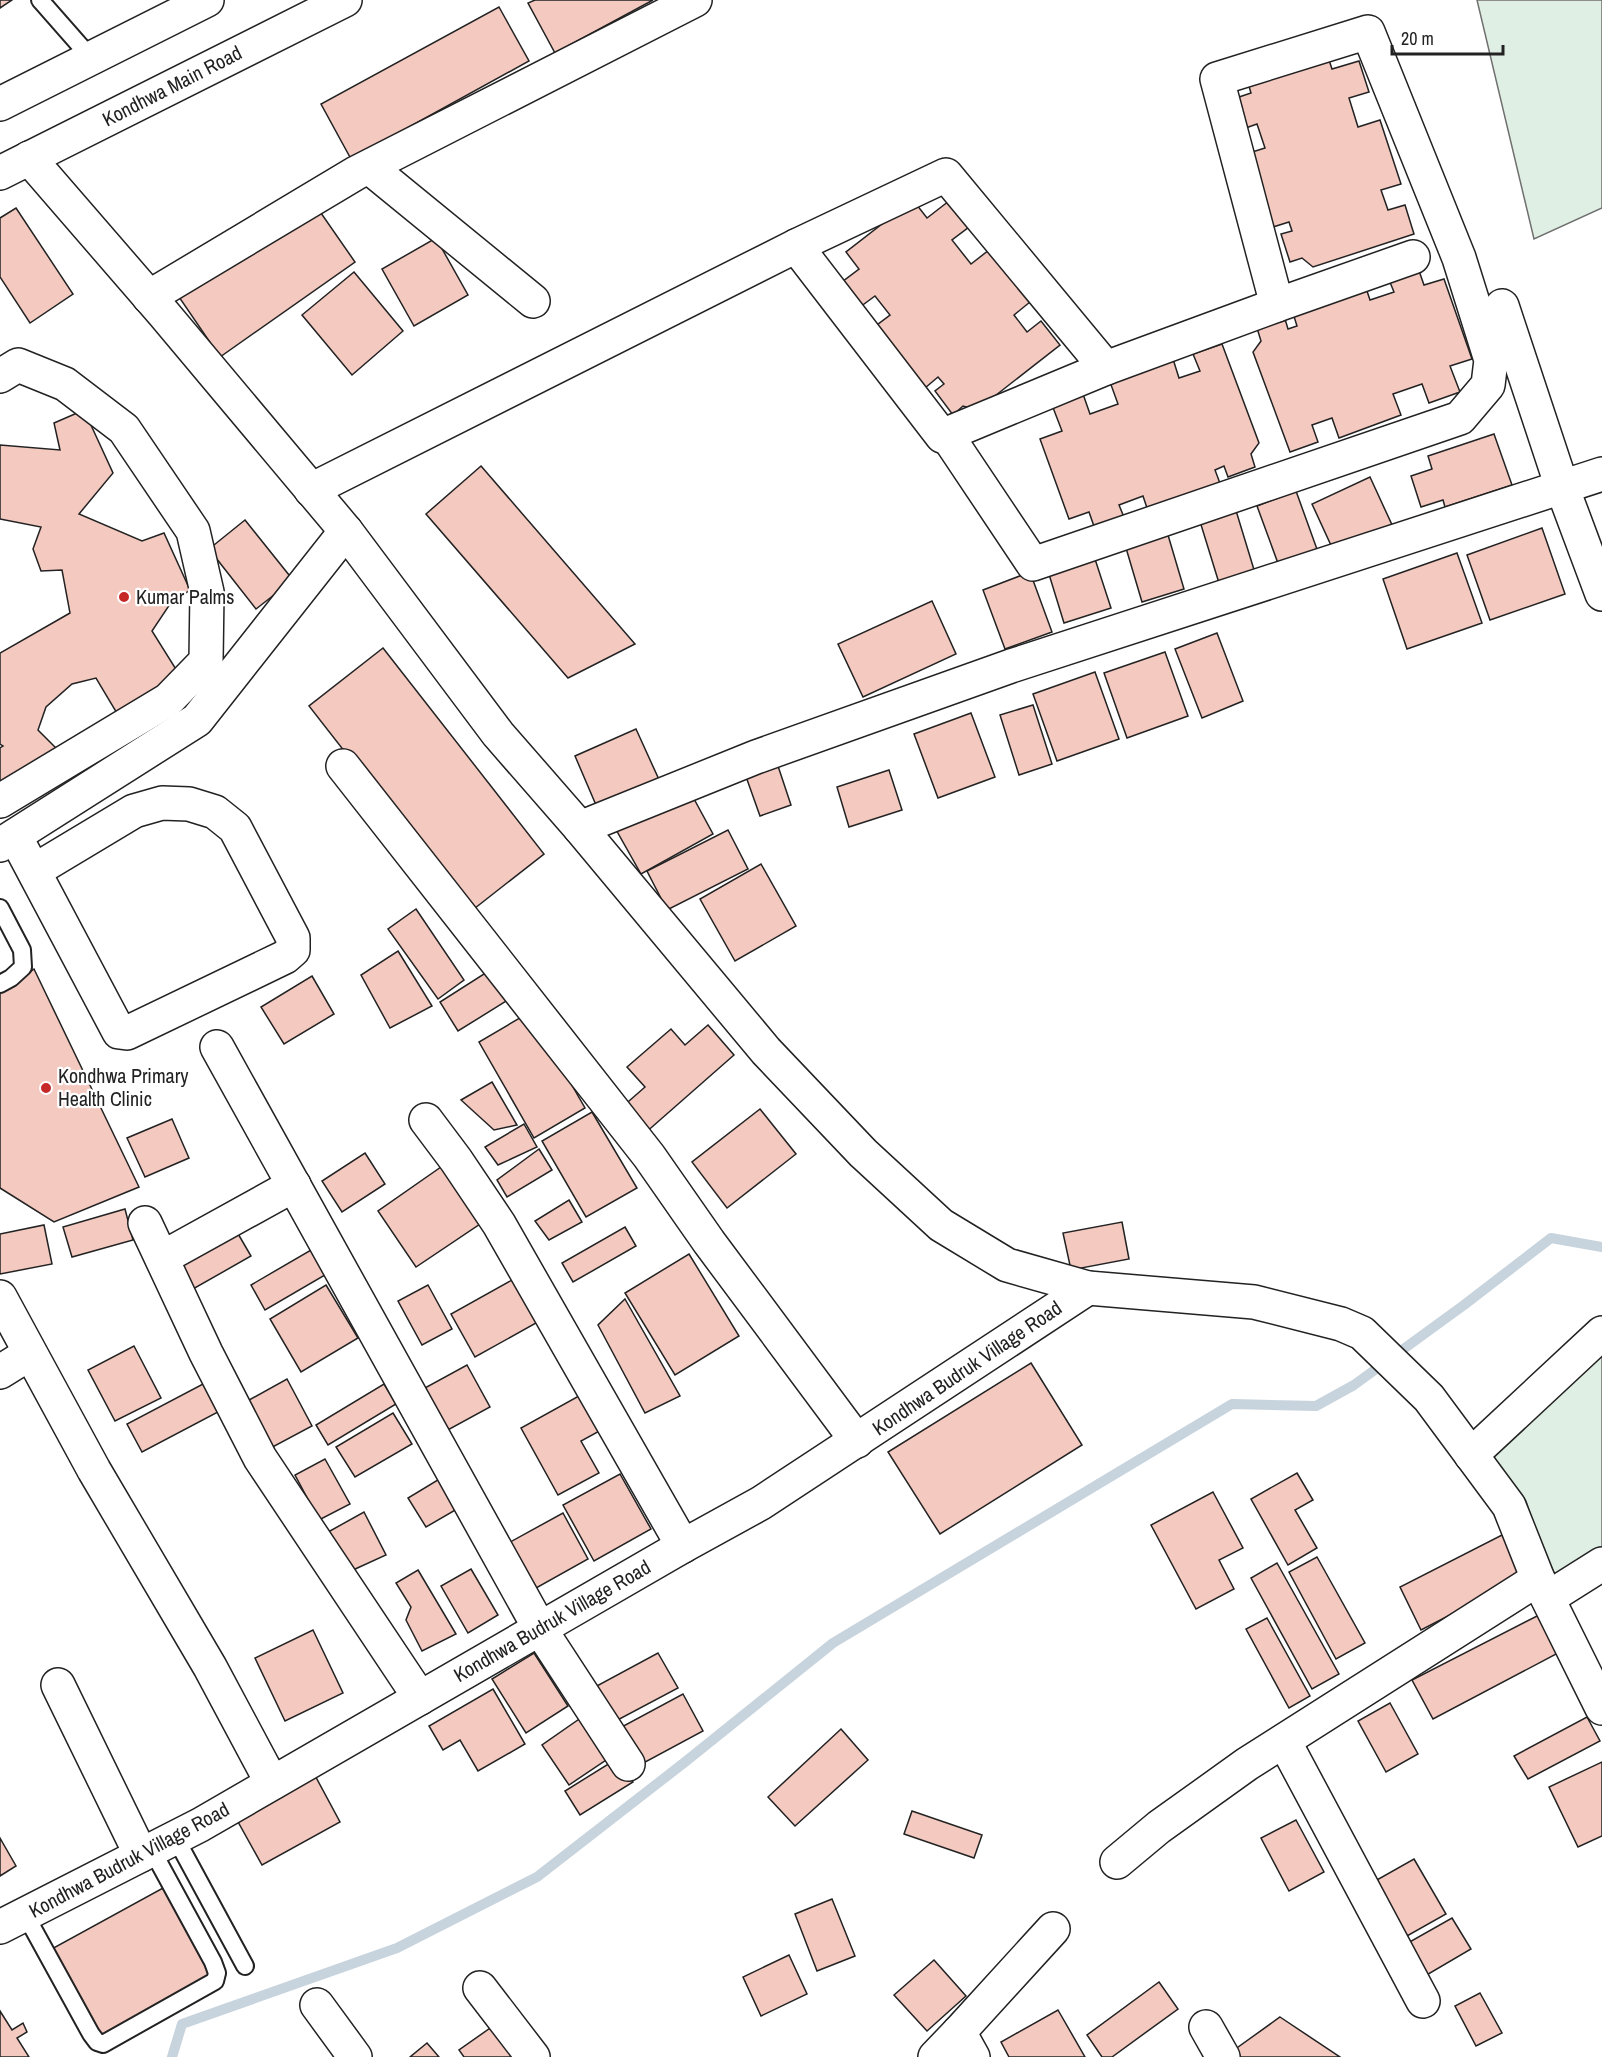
<svg xmlns="http://www.w3.org/2000/svg" width="1602" height="2057" font-family="'Archivo Narrow',sans-serif">
	<rect width="100%" height="100%" fill="#fff"/>
	<g fill="#e0efe3" stroke="#6f6f6f" stroke-width="1.5">
		<polygon points="1477,0 1602,0 1602,208 1534,239"/>
		<polygon points="1602,1333 1602,1551 1552,1584 1526,1501 1472,1435"/>
	</g>
	<g fill="none" stroke-linecap="round" stroke-linejoin="round">
		<polyline stroke="#c7d3dd" stroke-width="10" points="172,2057 182,2024 397,1948 537,1877 685,1762 833,1643 1232,1404 1316,1406 1354,1385 1464,1305 1551,1238 1602,1247"/>
	</g>
	<g fill="#f3c9c0" stroke="#222" stroke-width="1.5">
		<polygon points="0,0 12,0 0,8"/>
		<polygon points="535,0 653,0 555,53 528,3"/>
		<polygon points="499,7 529,61 351,159 321,104"/>
		<polygon points="1325,48 1332,69 1359,61 1369,92 1349,98 1358,127 1380,120 1401,184 1381,190 1388,210 1405,205 1414,234 1313,267 1302,258 1290,262 1281,234 1292,231 1289,222 1273,227 1249,153 1265,148 1257,124 1240,130 1230,100 1251,93 1245,73"/>
		<polygon points="913,200 927,218 949,201 969,227 952,240 971,264 989,250 1030,302 1014,315 1027,332 1041,321 1060,345 977,410 963,406 953,415 935,391 944,384 938,377 925,388 877,325 890,315 875,296 860,307 842,282 859,269 846,252"/>
		<polygon points="314,203 355,262 220,357 179,297"/>
		<polygon points="16,208 73,294 30,323 0,277 0,218"/>
		<polygon points="436,238 468,295 414,326 382,269"/>
		<polygon points="1417,265 1424,285 1444,279 1472,359 1450,366 1460,392 1429,403 1422,384 1393,394 1401,415 1339,438 1332,418 1312,425 1318,442 1290,452 1253,352 1261,341 1257,328 1285,319 1288,329 1297,326 1292,310 1365,285 1370,300 1394,292 1387,275"/>
		<polygon points="354,272 403,331 352,375 302,315"/>
		<polygon points="1222,344 1259,443 1251,454 1255,467 1228,477 1224,466 1215,470 1221,486 1148,511 1143,496 1119,505 1126,522 1096,532 1089,512 1069,519 1040,439 1062,431 1052,405 1083,394 1090,414 1118,404 1110,382 1173,359 1179,378 1200,371 1193,354"/>
		<polygon points="84,410 113,473 79,514 142,541 164,533 190,590 170,604 152,631 179,674 118,715 96,678 72,684 46,707 38,730 60,752 0,784 0,748 3,746 0,744 0,653 70,613 62,570 41,571 33,549 41,527 0,519 0,445 60,450 54,423"/>
		<polygon points="1494,434 1512,485 1445,507 1443,500 1421,507 1411,476 1432,469 1428,456"/>
		<polygon points="481,466 635,644 568,678 426,514"/>
		<polygon points="1370,477 1393,527 1335,554 1312,504"/>
		<polygon points="1296,491 1318,552 1279,566 1257,506"/>
		<polygon points="1234,504 1255,573 1219,583 1198,515"/>
		<polygon points="245,520 293,580 256,609 209,549"/>
		<polygon points="1542,528 1565,594 1490,620 1467,555"/>
		<polygon points="1168,535 1184,589 1142,602 1126,548"/>
		<polygon points="1457,553 1482,623 1407,649 1383,579"/>
		<polygon points="1094,556 1111,608 1064,623 1048,571"/>
		<polygon points="1030,572 1052,632 1005,649 983,590"/>
		<polygon points="932,601 956,654 863,697 838,644"/>
		<polygon points="1217,633 1243,701 1202,718 1175,649"/>
		<polygon points="383,648 544,854 470,912 309,706"/>
		<polygon points="1165,652 1188,716 1127,738 1104,673"/>
		<polygon points="1095,672 1119,739 1057,761 1033,694"/>
		<polygon points="1033,705 1052,764 1019,775 1000,715"/>
		<polygon points="971,713 995,777 938,798 914,734"/>
		<polygon points="636,729 661,784 599,812 575,756"/>
		<polygon points="776,760 791,805 760,816 744,771"/>
		<polygon points="889,770 902,810 849,827 837,787"/>
		<polygon points="687,786 713,834 641,874 614,826"/>
		<polygon points="728,830 748,869 667,910 647,871"/>
		<polygon points="761,864 796,926 735,961 700,899"/>
		<polygon points="416,909 464,980 438,999 388,929"/>
		<polygon points="398,951 432,1006 390,1028 361,975"/>
		<polygon points="498,965 516,995 458,1031 440,1002"/>
		<polygon points="34,969 139,1187 54,1222 0,1188 0,990"/>
		<polygon points="312,976 334,1014 284,1044 261,1007"/>
		<polygon points="530,1012 585,1108 534,1138 479,1042"/>
		<polygon points="708,1025 734,1055 644,1134 621,1108 645,1087 627,1067 671,1029 685,1045"/>
		<polygon points="492,1082 517,1125 494,1130 461,1100"/>
		<polygon points="760,1109 796,1154 727,1208 692,1162"/>
		<polygon points="592,1112 637,1188 586,1217 542,1141"/>
		<polygon points="172,1119 189,1158 145,1177 127,1138"/>
		<polygon points="524,1124 537,1147 498,1165 485,1147"/>
		<polygon points="539,1149 552,1170 507,1197 497,1180"/>
		<polygon points="365,1153 385,1184 342,1212 322,1181"/>
		<polygon points="441,1167 480,1224 416,1267 378,1211"/>
		<polygon points="569,1200 582,1222 549,1240 535,1221"/>
		<polygon points="125,1209 133,1240 72,1257 63,1227"/>
		<polygon points="1122,1222 1129,1259 1071,1270 1063,1233"/>
		<polygon points="44,1225 52,1264 0,1274 0,1234"/>
		<polygon points="625,1227 636,1246 573,1282 562,1263"/>
		<polygon points="237,1232 251,1256 193,1289 180,1265"/>
		<polygon points="311,1250 325,1275 265,1310 251,1285"/>
		<polygon points="689,1254 739,1336 675,1375 625,1293"/>
		<polygon points="521,1275 545,1318 475,1357 451,1314"/>
		<polygon points="326,1285 358,1338 301,1372 270,1319"/>
		<polygon points="428,1285 452,1329 422,1345 398,1301"/>
		<polygon points="625,1299 680,1396 645,1413 598,1325"/>
		<polygon points="134,1346 161,1398 115,1421 88,1370"/>
		<polygon points="1031,1363 1082,1445 940,1534 888,1452"/>
		<polygon points="467,1365 490,1407 435,1437 412,1395"/>
		<polygon points="287,1379 312,1426 267,1450 242,1404"/>
		<polygon points="203,1384 218,1412 142,1452 127,1424"/>
		<polygon points="384,1384 396,1404 328,1445 316,1425"/>
		<polygon points="586,1392 605,1428 581,1441 599,1473 558,1495 521,1428"/>
		<polygon points="393,1413 412,1444 355,1477 336,1447"/>
		<polygon points="325,1459 350,1504 319,1520 295,1475"/>
		<polygon points="1297,1473 1313,1500 1295,1510 1317,1548 1288,1565 1251,1499"/>
		<polygon points="620,1474 651,1529 594,1561 563,1505"/>
		<polygon points="446,1475 464,1505 426,1527 408,1498"/>
		<polygon points="1213,1492 1243,1548 1219,1560 1234,1589 1196,1609 1151,1525"/>
		<polygon points="364,1512 386,1555 353,1570 321,1536"/>
		<polygon points="563,1513 588,1559 529,1592 503,1546"/>
		<polygon points="1502,1535 1524,1577 1421,1630 1400,1587"/>
		<polygon points="1317,1557 1365,1643 1336,1659 1289,1572"/>
		<polygon points="1277,1563 1339,1674 1312,1689 1251,1578"/>
		<polygon points="471,1569 498,1615 468,1633 441,1586"/>
		<polygon points="418,1570 456,1634 422,1651 406,1620 411,1607 396,1583"/>
		<polygon points="1541,1614 1560,1652 1433,1719 1412,1680"/>
		<polygon points="1267,1618 1310,1696 1289,1708 1246,1629"/>
		<polygon points="313,1630 343,1693 285,1721 255,1658"/>
		<polygon points="534,1653 568,1706 526,1733 492,1679"/>
		<polygon points="658,1653 678,1688 612,1723 593,1688"/>
		<polygon points="493,1689 525,1744 478,1771 460,1740 443,1750 429,1726"/>
		<polygon points="683,1694 703,1731 636,1767 616,1730"/>
		<polygon points="1390,1703 1418,1754 1386,1772 1358,1721"/>
		<polygon points="585,1715 612,1756 569,1785 542,1745"/>
		<polygon points="1587,1717 1600,1741 1528,1779 1514,1756"/>
		<polygon points="841,1729 868,1760 795,1826 768,1797"/>
		<polygon points="618,1758 633,1782 580,1815 565,1791"/>
		<polygon points="1602,1762 1602,1836 1578,1847 1549,1787"/>
		<polygon points="311,1768 340,1822 262,1865 232,1811"/>
		<polygon points="912,1811 982,1835 974,1858 904,1834"/>
		<polygon points="1296,1820 1324,1872 1289,1891 1261,1838"/>
		<polygon points="0,1838 16,1866 0,1876"/>
		<polygon points="1414,1859 1446,1914 1407,1936 1375,1881"/>
		<polygon points="163,1888 212,1978 97,2041 48,1951"/>
		<polygon points="832,1899 855,1956 817,1971 795,1914"/>
		<polygon points="1452,1918 1471,1949 1425,1976 1406,1944"/>
		<polygon points="789,1955 807,1994 761,2016 743,1977"/>
		<polygon points="934,1960 966,1996 927,2031 894,1995"/>
		<polygon points="1159,1982 1178,2009 1112,2057 1102,2057 1087,2035"/>
		<polygon points="1480,1993 1502,2033 1476,2046 1455,2006"/>
		<polygon points="1058,2010 1085,2057 1009,2057 1001,2042"/>
		<polygon points="0,2011 12,2030 23,2023 27,2032 17,2038 29,2057 0,2057"/>
		<polygon points="1280,2017 1340,2057 1229,2057 1227,2055"/>
		<polygon points="493,2026 515,2057 464,2057 459,2050"/>
		<polygon points="427,2043 439,2057 410,2057"/>
	</g>
	<g fill="none" stroke-linecap="round" stroke-linejoin="round">
		<g stroke="#222" stroke-width="20">
			<g id="service">
				<polyline points="40,0 91,58"/>
				<polyline points="0,908 22,950 23,967 11,978 0,984"/>
				<polyline points="175,1837 245,1966"/>
				<polyline points="25,1914 91,2034 97,2042 103,2044 215,1981 217,1973 213,1962 152,1850"/>
			</g>
		</g>
		<g stroke="#222" stroke-width="36">
			<g id="minor">
				<polyline points="369,167 533,301"/>
				<polyline points="796,246 942,436 1106,368"/>
				<polyline points="149,297 356,173 695,0"/>
				<polyline points="1277,305 1413,257"/>
				<polyline points="1502,306 1562,487 1602,594"/>
				<polyline points="0,376 18,365 65,384 124,429 193,531 207,592 206,661 168,700 0,801"/>
				<polyline points="311,490 796,246 946,175 1106,368 1277,305 1217,79 1368,32 1459,258 1491,360 1488,385 1460,418 1033,564 946,434"/>
				<polyline points="343,766 649,1156 709,1242 857,1441"/>
				<polyline points="580,828 756,757 1011,666 1602,474"/>
				<polyline points="15,836 119,1032 127,1033 285,957 293,950 293,938 235,828 215,812 189,804 162,803 134,811 34,871"/>
				<polyline points="0,845 197,720 346,531"/>
				<polyline points="217,1047 540,1629 628,1764"/>
				<polyline points="426,1120 456,1160 499,1224 683,1546"/>
				<polyline points="145,1223 206,1353 260,1458 420,1698"/>
				<polyline points="162,1258 294,1185"/>
				<polyline points="0,1297 94,1470 210,1667 272,1783"/>
				<polyline points="0,1372 29,1354"/>
				<polyline points="1471,1455 1602,1333"/>
				<polyline points="1548,1598 1602,1564"/>
				<polyline points="58,1685 141,1855"/>
				<polyline points="1284,1741 1423,2001"/>
				<polyline points="1117,1862 1159,1827 1247,1764 1538,1579"/>
				<polyline points="0,1927 200,1825 683,1546 761,1503 1088,1288"/>
				<polyline points="480,1988 533,2057"/>
				<polyline points="317,2005 355,2057"/>
				<polyline points="1206,2027 1223,2057"/>
				<polyline points="959,2032 1053,1929"/>
				<polyline points="935,2057 959,2032 973,2057"/>
			</g>
		</g>
		<g stroke="#222" stroke-width="36">
			<polyline id="tertiary" points="29,158 164,314 346,531 498,734 580,828 766,1051 863,1153 941,1225 1007,1265 1088,1288 1254,1302 1341,1324 1362,1333 1429,1398 1509,1506 1538,1579 1602,1708"/>
		</g>
		<g stroke="#222" stroke-width="36">
			<g id="primary">
				<polyline points="0,104 207,0"/>
				<polyline points="0,173 345,0"/>
			</g>
		</g>
		<use href="#service" stroke="#fff" stroke-width="16"/>
		<use href="#minor" stroke="#fff" stroke-width="33"/>
		<use href="#tertiary" stroke="#fff" stroke-width="33"/>
		<use href="#primary" stroke="#fff" stroke-width="33"/>
	</g>
	<g fill="#c62828" stroke="#fff" stroke-width="2">
		<circle cx="124" cy="597" r="6"/>
		<circle cx="46" cy="1088" r="6"/>
	</g>
	<g text-anchor="middle" stroke-width="4.5" stroke-linejoin="round" paint-order="stroke">
		<g font-size="20" fill="#222" stroke="#fff">
			<text transform="translate(172 86) rotate(-27)" y="7">Kondhwa Main Road</text>
			<text transform="translate(967 1368) rotate(-34)" y="7">Kondhwa Budruk Village Road</text>
			<text transform="translate(552 1621) rotate(-30)" y="7">Kondhwa Budruk Village Road</text>
			<text transform="translate(129 1860) rotate(-28)" y="7">Kondhwa Budruk Village Road</text>
		</g>
		<g font-size="20" fill="#222" stroke="#fff" text-anchor="start">
			<text x="136" y="604">Kumar Palms</text>
			<text x="58" y="1083">Kondhwa Primary<tspan x="58" dy="23">Health Clinic</tspan></text>
		</g>
	</g>
	<path d="M1392 45v9h111v-9" fill="none" stroke="#222222" stroke-width="3"/>
	<text x="1401" y="45" font-size="18" fill="#222222" stroke="#ffffff" stroke-width="4.5" paint-order="stroke">20 m</text>
</svg>
